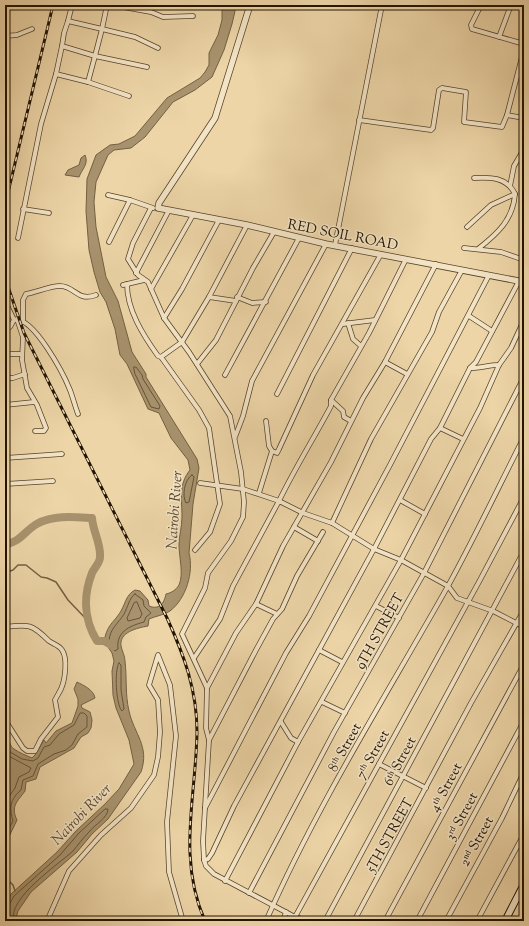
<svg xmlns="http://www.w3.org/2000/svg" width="529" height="926" font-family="'Sorts Mill Goudy',serif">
	<rect width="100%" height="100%" fill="#edd5a7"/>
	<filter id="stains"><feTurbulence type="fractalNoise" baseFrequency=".005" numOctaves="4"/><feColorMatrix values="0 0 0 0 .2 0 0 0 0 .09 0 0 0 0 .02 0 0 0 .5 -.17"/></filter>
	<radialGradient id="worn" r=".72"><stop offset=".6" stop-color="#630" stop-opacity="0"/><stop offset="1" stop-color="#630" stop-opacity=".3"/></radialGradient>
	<g fill="#a8936e" stroke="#736042">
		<path d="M222 5H233L235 11 232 24 224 50 212 77 195 90 173 102 145 137 131 148 114 150 108 155 96 182 94 202 96 227 106 277 118 301 132 352 146 374V377L197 459 199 468 193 504 189 553C194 572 186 599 170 611 164 615 156 616 149 619L148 626C137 628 119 632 121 646 122 651 125 656 125 661 127 678 125 694 129 711 134 734 150 746 141 772L108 819 92 834 77 852 31 892 18 911 16 918 18 921H5L6 904 11 894 57 852 76 831 105 804 119 789 134 764 129 740 116 708 113 695 112 671 114 661 112 653 104 641C108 623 113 624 121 611 126 602 126 595 135 590L140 591 148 600 149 606C159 610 164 604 166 594 171 593 176 590 179 585 184 574 179 557 179 545 179 536 182 527 182 517 182 499 178 485 190 470L188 460 171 438 159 413 148 409 127 364 120 355 115 329 106 302 100 292 94 272 89 250 86 211 87 179 96 155 110 145 119 144 135 136 167 98 200 78 205 72 209 65V53L218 35 222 20Z"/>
		<path d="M85 155C89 164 82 169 79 177L65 175 68 170 79 165 81 158Z"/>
		<path d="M77 682C83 685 94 690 95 698L81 705 82 708 90 712 92 720 91 728 88 733 81 737 74 748 40 767 36 779 26 782 25 791C18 801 10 806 17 820L5 845V738C11 740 9 746 14 749 20 753 25 755 32 758L35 755 44 740 46 743 56 731 72 723 78 706V699L74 689Z"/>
	</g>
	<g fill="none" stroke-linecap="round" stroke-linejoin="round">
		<g stroke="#665437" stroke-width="1">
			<polygon points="134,367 136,367 142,375 143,379 160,406 159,409 151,407 135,374"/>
			<path d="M192 475 194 477 189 502 186 503C182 496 184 480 192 475Z"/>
			<path d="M135 594 143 600 144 606 151 613 146 617 144 622C129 626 116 632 118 649L115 651 109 641C110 628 118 624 124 614 128 607 129 598 135 594Z"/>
			<polygon points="137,602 142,614 140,618 128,621 127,618 134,603"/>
			<path d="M119 663 121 665V690L124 709 122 711C116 705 114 670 119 663Z"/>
			<path d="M5 742 10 752 22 759 33 761 38 758 44 747 50 745 59 734 74 725 80 713H84L87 716V727L78 734 72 745 66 750 54 754 38 764 33 776 23 780 21 790C10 799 9 808 13 821L5 836"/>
			<polyline points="5,754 31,768 29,772 19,777 15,788 6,801 5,807"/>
			<path d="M5 906 9 905 14 896 60 855 79 833 105 809H108C108 818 94 825 89 832 83 838 78 845 73 851 59 864 6 899 14 921"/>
		</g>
		<g stroke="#736042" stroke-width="1.5">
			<polyline points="5,573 13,570 18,565 26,565 41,577 47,578 56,582 68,600 88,621"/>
			<polyline points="5,877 13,885 15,891"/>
		</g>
		<path stroke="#a8936e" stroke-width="8" d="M5 545C20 540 19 538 31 528 47 514 72 517 92 518 93 532 101 543 100 557 100 563 94 568 92 573 83 596 84 620 97 641H104L113 646"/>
		<g stroke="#56442a" stroke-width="5.5">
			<g id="minor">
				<polyline points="72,5 68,21 102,29 107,5"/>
				<polyline points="112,5 151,12 163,17 193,16"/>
				<polyline points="481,5 471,25 472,29 524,44"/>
				<polyline points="5,8 37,5"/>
				<polyline points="68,21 64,33 62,46 95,56 102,29 135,37 158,48"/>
				<polyline points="5,36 17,35 32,29"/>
				<polyline points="499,37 511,5"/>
				<polyline points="62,46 56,74 88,82 129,96"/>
				<polyline points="524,49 507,115 524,118"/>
				<polyline points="88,82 95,56 147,67"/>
				<polyline points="359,120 431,130 433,128 439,90 442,88 466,92 464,122 502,127 507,115"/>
				<polyline points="510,186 514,166 524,149"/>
				<polyline points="108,195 130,200 153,208"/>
				<polyline points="151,208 133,243 128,259 138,275 148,282 164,318 189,352 230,416 241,472 244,502 243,517 231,541 208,573 205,588 182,634 207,688 206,728 209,740"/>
				<polyline points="23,209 49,213"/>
				<path d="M467 227 491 205 515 194C507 177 490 177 474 178"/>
				<polyline points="18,238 41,124 56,74"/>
				<polyline points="109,242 130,200"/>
				<polyline points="335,245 382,5"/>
				<polyline points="464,248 501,252 524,260"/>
				<path d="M478 249C497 234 513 220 515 194"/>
				<polyline points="462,270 439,312 432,332 371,439 332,523 374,549 401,560 448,586 457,598 493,611 524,627"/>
				<polyline points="136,273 169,210"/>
				<path d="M127 284C127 310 143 335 158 356L161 357"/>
				<polyline points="123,285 144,280"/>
				<polyline points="151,289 193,215"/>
				<polyline points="209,297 236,301"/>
				<polyline points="237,297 252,303 266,302"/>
				<path d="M5 301 14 320C33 315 64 375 70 390 73 398 75 406 78 414"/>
				<polyline points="469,316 492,331"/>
				<polyline points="164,318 182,289 219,220"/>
				<polyline points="17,319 23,337 22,360 27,388 37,405 46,428 44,431 35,431"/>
				<path d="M23 322V300L26 294C37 292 50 286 60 286 75 286 77 302 96 295"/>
				<polyline points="348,323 353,339 361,346"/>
				<polyline points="343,324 375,320"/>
				<polyline points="5,330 10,327 14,320"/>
				<polyline points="5,354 22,354"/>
				<polyline points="385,362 436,264"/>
				<polyline points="197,364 216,340 253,268 274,232"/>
				<path d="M470 368C481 368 489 365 499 365"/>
				<polyline points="225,375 299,238"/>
				<polyline points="5,378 13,378 25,374"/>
				<polyline points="277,394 352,248"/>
				<polyline points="331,400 343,411 344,417 351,421"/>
				<polyline points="5,405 34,402"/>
				<polyline points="440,428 463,439"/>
				<polyline points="235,437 243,416 252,381 326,244"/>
				<polyline points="272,451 277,453 279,449 313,375 381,254"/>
				<polyline points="5,458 62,454"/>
				<path d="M200 483 243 489 279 501C295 468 314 438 331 406V400L369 333 406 259"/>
				<polyline points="5,484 53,481"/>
				<polyline points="259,493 272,451 269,446 266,421"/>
				<polyline points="400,500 425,514"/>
				<polyline points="294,527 318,541"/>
				<polyline points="195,550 210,532 220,504 209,428 199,410 161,357 182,342 209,297 247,225"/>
				<polyline points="256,604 277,614"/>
				<polyline points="376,606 399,618"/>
				<path d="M5 627C29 624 32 624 49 641 53 644 59 645 62 650 68 658 65 680 61 689 59 693 57 696 55 700L58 717 41 739 35 751H27L23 748 5 720"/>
				<polyline points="319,650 342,662"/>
				<polyline points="194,658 220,619 233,586 279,501 303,513 332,523"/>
				<polyline points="207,688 236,633 256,604 283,546 331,462 363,398 385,362 407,374"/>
				<polyline points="322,702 345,713"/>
				<polyline points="281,722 291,738 298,742"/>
				<polyline points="379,764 426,788"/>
				<polyline points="205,808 286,653 309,616 391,463 489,275"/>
				<polyline points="204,860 208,859 212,853 234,806 374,549 431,439 440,428 470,368 476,362 519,281"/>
				<polyline points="225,881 298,742 401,560 480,408 499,365 511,348 524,320"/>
				<polyline points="249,893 334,732 424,573 524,377"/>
				<polyline points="295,917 480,580 524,497"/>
				<polyline points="47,921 69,871 101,835 131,808 154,775 158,757 160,732 158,700 149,685 158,655 170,685 176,736 167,822 169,872 183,921"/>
				<path d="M266 921C317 805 386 696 448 586 475 537 499 486 524 437"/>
				<polyline points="283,921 286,912"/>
				<polyline points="308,921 295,917 214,874 206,866 204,860 203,841 209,740 256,650 273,619 282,609 297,576 323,532"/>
				<polyline points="325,921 524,551"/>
				<polyline points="354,921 471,703 524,610"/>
				<polyline points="385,921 524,664"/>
				<polyline points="417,921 524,721"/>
				<polyline points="446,921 502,818 524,772"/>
				<polyline points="477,921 524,834"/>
			</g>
		</g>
		<g stroke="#56442a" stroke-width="7">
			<polyline id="tertiary" points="250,5 215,118 159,203 158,208 247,225 326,244 524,282"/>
		</g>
		<g stroke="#231400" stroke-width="8">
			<polyline id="secondary" points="505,921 524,884"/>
		</g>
		<use href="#minor" stroke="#f3e4c6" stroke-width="4"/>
		<use href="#tertiary" stroke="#f3e4c6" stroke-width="5.5"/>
		<use href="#secondary" stroke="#f3e4c6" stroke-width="6"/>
		<g stroke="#231400" stroke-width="3">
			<g id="rail">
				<polyline points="5,205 53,5"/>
				<path d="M5 278 24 333 167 618C184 655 197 690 197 732 196 797 177 858 205 921"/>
			</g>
		</g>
		<use href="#rail" stroke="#f3e4c6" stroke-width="1.5" stroke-dasharray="4.5" stroke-linecap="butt"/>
	</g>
	<g text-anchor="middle" stroke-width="3" stroke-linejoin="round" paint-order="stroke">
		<g font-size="14" fill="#231400" stroke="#f3e4c6">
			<text transform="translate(343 234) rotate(11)" y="5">RED SOIL ROAD</text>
			<text transform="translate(379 631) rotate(-61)" y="5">9TH STREET</text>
			<text transform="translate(344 747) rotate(-61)" y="5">8ᵗʰ Street</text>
			<text transform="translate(372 754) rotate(-61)" y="5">7ᵗʰ Street</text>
			<text transform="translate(399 761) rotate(-62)" y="5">6ᵗʰ Street</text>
			<text transform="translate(445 787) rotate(-62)" y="5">4ᵗʰ Street</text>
			<text transform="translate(461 816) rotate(-62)" y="5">3ʳᵈ Street</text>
			<text transform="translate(389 835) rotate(-61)" y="5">5TH STREET</text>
			<text transform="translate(476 841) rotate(-61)" y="5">2ⁿᵈ Street</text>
		</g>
		<g font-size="15" font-style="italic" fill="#58472c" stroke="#f3e4c6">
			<text transform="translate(174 510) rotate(-86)" y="5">Nairobi River</text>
			<text transform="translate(81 814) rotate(-46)" y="5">Nairobi River</text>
		</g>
	</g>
	<rect width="529" height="926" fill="none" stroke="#edd5a7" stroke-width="20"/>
	<rect x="6" y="6" width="517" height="914" fill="none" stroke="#231400" stroke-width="2"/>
	<rect x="10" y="10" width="509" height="906" fill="none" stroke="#231400"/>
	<rect width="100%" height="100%" filter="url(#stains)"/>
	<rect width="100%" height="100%" fill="url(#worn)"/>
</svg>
